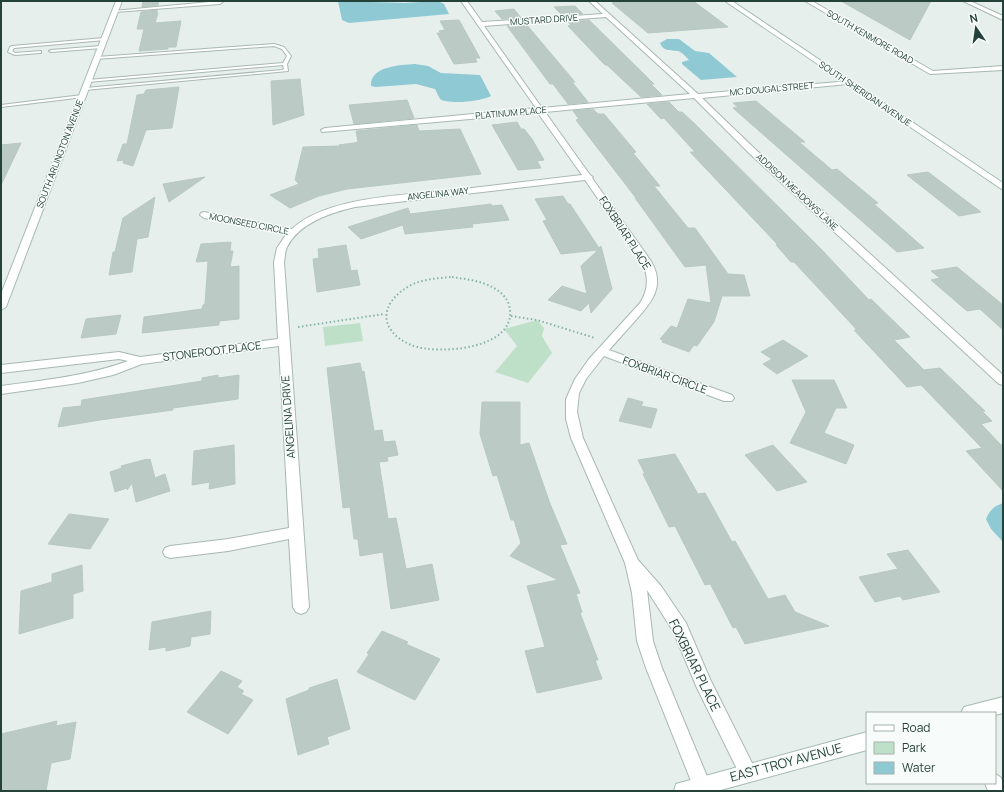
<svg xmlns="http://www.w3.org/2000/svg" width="1004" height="792" font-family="Manrope,sans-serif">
	<rect width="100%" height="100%" fill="#e6efeb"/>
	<g fill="#bfe0c8">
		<polygon points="537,320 544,328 542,336 552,353 528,383 495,372 517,346 504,329"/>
		<polygon points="360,323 363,341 325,346 323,327"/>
	</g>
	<g fill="#8ec9d4">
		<polygon points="338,1 404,3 438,1 444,4 449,14 349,23 342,20"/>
		<path d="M667 39H679L695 51 709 53 737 77 701 80 682 64V62L689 60C686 57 682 52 678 51 670 50 664 52 660 43Z"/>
		<path d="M415 64 428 66 441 73 480 75 491 96C483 101 449 105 440 99L435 89 416 84 376 87 371 86C370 66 400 65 415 64Z"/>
		<path d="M1003 503V542L991 529 986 519C990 510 994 506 1003 503Z"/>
	</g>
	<g fill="#bbcac4" stroke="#b8c9c2">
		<polygon points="143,1 159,1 158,5 142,7"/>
		<polygon points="612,1 693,1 728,27 648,33 612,3 614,3"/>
		<polygon points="841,1 931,1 910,40"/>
		<polygon points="575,6 583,14 562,15 554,7"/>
		<polygon points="514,9 521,18 502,19 495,11"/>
		<polygon points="157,10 157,13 158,13 155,23 181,21 176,47 168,47 168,49 139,51 144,29 137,29 141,12"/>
		<polygon points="459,20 480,58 475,58 477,62 454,64 437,33 441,33 439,31 445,30 440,21"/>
		<polygon points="589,20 654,84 651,84 662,95 641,97 607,65 605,65 568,26 571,25 567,21"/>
		<polygon points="526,24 575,82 572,82 588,102 568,104 553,84 550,84 507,26"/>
		<polygon points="300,79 304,115 273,125 271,81"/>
		<polygon points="179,87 172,128 146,130 133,166 123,163 124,160 117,161 123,144 127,144 137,95 144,94 146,90"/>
		<polygon points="407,100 414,118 354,124 349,105"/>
		<polygon points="756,101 805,142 799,142 832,170 837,169 878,203 874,204 924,248 897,252 733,108 738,107 733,103"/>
		<polygon points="669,102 679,112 682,112 694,123 821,249 869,300 871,299 910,337 894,340 924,370 940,368 985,411 982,411 992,421 981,424 1001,445 1003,445 1003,491 966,451 982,448 921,385 907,387 854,330 857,330 794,262 791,262 776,245 778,245 690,152 695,152 664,118 661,119 647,104"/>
		<polygon points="593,109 598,114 604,114 636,152 633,153 660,186 654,186 688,228 695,228 728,274 744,275 750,296 722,296 714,322 697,346 694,345 689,352 662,342 664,341 660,339 671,326 677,328 688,299 711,303 706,265 685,267 635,198 636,198 576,120 579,119 573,111"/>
		<polygon points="517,122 521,129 524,129 532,139 544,160 537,161 541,168 518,170 492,125"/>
		<polygon points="417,125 419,131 460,129 481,174 347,189 319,196 290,208 270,195 299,184 295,180 303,147 340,146 339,145 354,143 358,142 356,131"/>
		<polygon points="21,143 1,185 1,145"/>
		<polygon points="928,172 981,212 959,216 907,175"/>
		<polygon points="205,177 169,202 163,184"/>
		<polygon points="563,196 568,204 570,204 599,248 601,246 612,289 591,313 589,303 581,311 548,300 562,286 587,294 581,266 598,250 561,254 543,221 547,220 535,199"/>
		<polygon points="155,197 148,237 137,239 132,272 109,275 113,252 115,252 123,218"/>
		<polygon points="491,204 492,206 502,205 509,220 472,224 473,227 405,234 403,225 361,239 348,227 408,208 410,214"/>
		<polygon points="231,242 230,251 233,251 230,267 239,266 239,319 219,321 219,325 142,333 144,317 202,309 203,305 205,304 208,261 196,262 201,244"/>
		<polygon points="346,245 351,271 357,270 360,285 317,292 313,259 319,258 318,249"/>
		<polygon points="957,267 1003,305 1003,330 980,309 967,311 931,280 940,278 931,271"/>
		<polygon points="121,315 116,334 81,338 86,319"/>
		<polygon points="783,340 808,356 777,374 763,364 772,359 761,352"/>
		<polygon points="360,363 362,372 364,371 374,431 382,430 384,442 395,441 398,455 387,457 388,461 379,462 388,519 396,518 406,569 432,564 439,600 391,609 383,552 360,556 358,539 354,539 350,507 343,508 327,368"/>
		<polygon points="218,375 218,378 239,375 238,399 173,408 173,410 100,420 58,427 63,408 81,406 82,400 202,381 202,378"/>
		<polygon points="792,380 834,380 847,408 836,408 824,433 854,445 846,464 790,443 806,412"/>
		<polygon points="628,398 643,402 641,406 657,409 651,428 619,421"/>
		<polygon points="482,402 520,402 520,445 529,443 549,501 567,544 560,545 580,593 576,594 582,612 580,613 598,660 595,660 602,679 537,693 525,651 545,647 527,586 558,580 510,556 521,543 514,520 511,520 497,475 493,476 480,434"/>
		<polygon points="234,445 235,484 209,489 210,482 192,485 194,451"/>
		<polygon points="773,445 807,482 777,491 745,455"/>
		<polygon points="675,454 698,494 705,493 732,542 735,541 768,599 785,595 795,612 829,626 745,644 736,627 733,628 712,587 710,584 705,585 675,526 669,527 643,474 645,474 638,460"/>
		<polygon points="147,459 147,460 150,459 155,478 165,474 170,491 136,502 132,483 127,490 127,488 115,492 110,472 122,468 121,466"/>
		<polygon points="69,514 109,519 90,549 48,544"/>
		<polygon points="908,550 940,592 903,600 900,596 875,602 859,577 898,569 887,554"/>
		<polygon points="82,565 83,591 73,594 73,618 19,634 21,591 52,582 52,574"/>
		<polygon points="211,611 210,634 191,637 190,646 166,651 166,647 149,650 152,622"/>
		<polygon points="382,631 408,642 406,644 440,659 415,700 357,672 369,654 367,653"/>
		<polygon points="221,671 242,681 237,687 244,691 241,694 253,700 228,734 187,712"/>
		<polygon points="337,679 350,729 327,737 329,744 298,755 286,699 309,690 309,688"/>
		<polygon points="57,721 56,726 76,722 70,759 51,763 46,791 1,791 1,734"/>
	</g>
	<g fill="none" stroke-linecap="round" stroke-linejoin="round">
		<g stroke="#a8b8b2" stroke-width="2">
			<g id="lane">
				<polygon points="220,1 224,1 220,4 115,12 113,11"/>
				<polygon points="104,38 105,40 14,48 12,51 15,53 41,51 41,53 40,53 15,55 8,52 10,47 12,46"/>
				<polygon points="274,44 284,47 291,56 287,64 288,71 85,90 83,89 85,88 282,70 284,69 283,65 88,82 86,81 88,80 283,63 287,56 282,49 274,46 96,59 95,58 97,57"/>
				<polygon points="101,46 102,48 51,52 49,51 51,50"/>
				<polygon points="82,95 84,96 84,97 1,107 1,105"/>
			</g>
		</g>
		<g stroke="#a8b8b2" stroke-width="2">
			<g id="street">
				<path d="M461 1H467L482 22 603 14 589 1H595L698 94 850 81 851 82 848 84 702 98 755 149 1003 375V385L999 384 749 153 694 98 545 112 590 175 593 177 592 178 651 261C666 287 651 303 634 322 626 331 617 341 609 350L732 395 734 398 732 401H724L604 356 586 379 579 393 577 412 583 438 638 560 661 586 686 623 710 679 757 773 754 779 748 782 742 779 697 688 673 631 647 590 653 641 662 668 711 786 709 791H695L646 668 637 641 632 593 625 563 571 438 566 419V399L575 379 589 359 640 303C649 289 649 275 641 261L585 180 355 207C330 213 299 223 287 247 285 251 285 257 284 262L309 607 306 612 301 614 296 612 293 607 289 539 228 551 170 558 165 556 163 552 165 548 170 546 228 539 289 528 279 346 142 364 113 375 78 383 1 394V386C44 380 87 376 128 361L119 359 1 373V365L119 352 140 357 278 339 274 262 277 248 287 233 204 218 200 215 201 213 204 212 292 229C327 196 408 195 455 190 497 185 540 180 582 175L538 113 322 132 321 130 325 128 536 108ZM606 17 690 94 542 108 484 26Z"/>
				<polygon points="805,1 812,1 933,71 1003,66 1003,70 930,74"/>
				<polygon points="963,1 970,1 1003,16 1003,20"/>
				<path d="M995 774C1004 778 1003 782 1003 791H988L985 783H995Z"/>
			</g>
		</g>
		<g stroke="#a4bbb3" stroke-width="2">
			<g id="secondary">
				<polygon points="116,1 122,1 6,307 1,310 1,294"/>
				<polygon points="725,1 732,1 1003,183 1003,190"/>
				<polygon points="1003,697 1003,713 995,715 995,713 961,713 964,707"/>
				<polygon points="867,732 867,750 717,791 674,791 676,784 683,782"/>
			</g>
		</g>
		<g stroke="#86b3a5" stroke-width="2" stroke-dasharray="1.5 2.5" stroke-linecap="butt">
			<path d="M452 277C464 279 476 280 488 285 497 289 506 295 509 305 521 349 438 356 411 345 375 329 381 300 413 284 425 279 439 278 452 277Z"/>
			<polyline points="511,316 537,320 595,338"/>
			<polyline points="298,327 384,314"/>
		</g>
		<use href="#lane" fill="#fff" fill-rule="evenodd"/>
		<use href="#street" fill="#fff" fill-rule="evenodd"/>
		<use href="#secondary" fill="#fff" fill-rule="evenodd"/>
	</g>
	<g text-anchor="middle" stroke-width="3" stroke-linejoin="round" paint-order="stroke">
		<g font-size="9" fill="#24423a" stroke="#f7fbf9">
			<text transform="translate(544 20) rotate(-4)" y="3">MUSTARD DRIVE</text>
			<text transform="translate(870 37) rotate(30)" y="3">SOUTH KENMORE ROAD</text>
			<text transform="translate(772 89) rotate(-5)" y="3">MC DOUGAL STREET</text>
			<text transform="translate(865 94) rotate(34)" y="3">SOUTH SHERIDAN AVENUE</text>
			<text transform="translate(511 113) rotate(-5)" y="3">PLATINUM PLACE</text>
			<text transform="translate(60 154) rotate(-69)" y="3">SOUTH ARLINGTON AVENUE</text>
			<text transform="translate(797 192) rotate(43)" y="3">ADDISON MEADOWS LANE</text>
			<text transform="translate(438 194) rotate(-6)" y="3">ANGELINA WAY</text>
			<text transform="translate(249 224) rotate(11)" y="3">MOONSEED CIRCLE</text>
		</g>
		<g font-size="11" fill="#24423a" stroke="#f7fbf9">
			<text transform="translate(625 233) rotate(57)" y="4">FOXBRIAR PLACE</text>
			<text transform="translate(212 351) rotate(-7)" y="4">STONEROOT PLACE</text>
			<text transform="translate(665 375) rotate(20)" y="4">FOXBRIAR CIRCLE</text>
			<text transform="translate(288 417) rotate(-94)" y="4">ANGELINA DRIVE</text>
		</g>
		<g font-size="13" fill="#24423a" stroke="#f7fbf9">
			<text transform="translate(695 665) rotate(64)" y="5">FOXBRIAR PLACE</text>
			<text transform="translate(786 762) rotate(-15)" y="5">EAST TROY AVENUE</text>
		</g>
	</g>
	<rect width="1004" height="792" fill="none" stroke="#24423a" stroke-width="4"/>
	<rect x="866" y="712" width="130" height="72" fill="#f7fbf9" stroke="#a3b1ad"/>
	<rect x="874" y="725" width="20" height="6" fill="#ffffff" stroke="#a3b1ad"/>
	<text x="902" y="732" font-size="12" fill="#24423a">Road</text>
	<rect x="874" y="742" width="20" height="12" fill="#bfe0c8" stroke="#a3b1ad"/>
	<text x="902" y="752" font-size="12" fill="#24423a">Park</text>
	<rect x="874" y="762" width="20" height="12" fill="#8ec9d4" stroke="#a3b1ad"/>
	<text x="902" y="772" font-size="12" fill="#24423a">Water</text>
	<g transform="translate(976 28) rotate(347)" stroke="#f7fbf9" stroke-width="3" paint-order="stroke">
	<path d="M0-3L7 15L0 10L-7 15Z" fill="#24423a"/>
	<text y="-6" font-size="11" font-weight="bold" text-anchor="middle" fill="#24423a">N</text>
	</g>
</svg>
